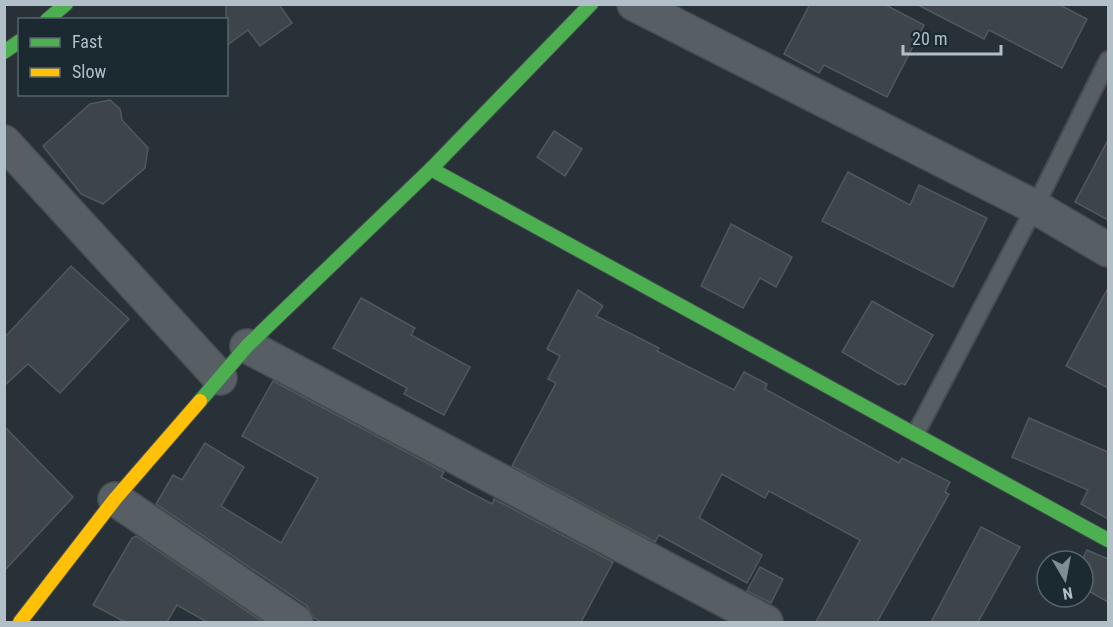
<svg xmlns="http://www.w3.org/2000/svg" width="1113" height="627" font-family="'Roboto Condensed',sans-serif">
	<rect width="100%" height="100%" fill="#273137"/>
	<g fill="#3d454a" stroke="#4f595e" stroke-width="1.5">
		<polygon points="226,4 283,4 280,6 292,23 260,46 248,30 226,46"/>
		<polygon points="810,4 884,4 924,25 887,97 824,65 819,73 784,54"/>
		<polygon points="916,4 1058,4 1087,19 1062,68 989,30 984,39"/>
		<polygon points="110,100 120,109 122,120 148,148 145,168 103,204 81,194 43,146 90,104"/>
		<polygon points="554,131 582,149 565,176 537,157"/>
		<polygon points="1108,140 1108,220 1075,202"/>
		<polygon points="848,172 910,205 919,185 987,218 953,287 822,221"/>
		<polygon points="731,224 792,257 776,287 760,278 743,308 701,286"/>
		<polygon points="71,266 129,319 60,393 28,364 4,386 4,338"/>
		<polygon points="1108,288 1108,388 1066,366"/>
		<polygon points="578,290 603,306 596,316 659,348 657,351 734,390 744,372 767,384 765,389 899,463 902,458 950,482 945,492 949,494 877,622 816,622 860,540 769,491 765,498 722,474 699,518 762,555 747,583 659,535 655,542 512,466 556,383 548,379 560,356 547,349"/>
		<polygon points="361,298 415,328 411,335 470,367 444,415 404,394 407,388 333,348"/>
		<polygon points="872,301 933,335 905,385 901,383 899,385 842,352"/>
		<polygon points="273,381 444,472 441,477 492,504 494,499 613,562 581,622 321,622 314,618 307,606 156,504 173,475 182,480 205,443 244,467 221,506 281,543 318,478 242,436"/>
		<polygon points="1029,418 1108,452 1108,519 1081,504 1088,490 1012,457"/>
		<polygon points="4,426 73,497 4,571"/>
		<polygon points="981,527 1020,547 978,622 931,622"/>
		<polygon points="136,536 263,622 207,622 177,605 167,622 125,622 93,605 132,538"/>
		<polygon points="1087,550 1108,559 1108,602 1083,588 1083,558"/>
		<polygon points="760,567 783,579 771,603 747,591"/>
	</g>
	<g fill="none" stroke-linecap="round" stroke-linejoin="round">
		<g stroke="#454d51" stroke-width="20">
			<polyline id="lane" points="916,433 1035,207 1108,60"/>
		</g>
		<g stroke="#454d51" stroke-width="36">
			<g id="street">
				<polyline points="634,4 1035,207 1108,250"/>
				<polyline points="4,142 220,378"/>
				<polyline points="247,346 766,622"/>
				<polyline points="115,499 296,622"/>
			</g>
		</g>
		<g stroke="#454d51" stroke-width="16">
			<g id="fast">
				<polyline points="47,20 66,4"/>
				<polyline points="4,52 20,41"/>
				<polyline points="431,169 1108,540"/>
				<polyline points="200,401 247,346 431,169 591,4"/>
			</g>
		</g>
		<g stroke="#454d51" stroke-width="16">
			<polyline id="slow" points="20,622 115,499 200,401"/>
		</g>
		<use href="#lane" stroke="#585f64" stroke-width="16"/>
		<use href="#street" stroke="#585f64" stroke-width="33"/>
		<use href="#fast" stroke="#4caf50" stroke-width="14"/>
		<use href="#slow" stroke="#ffc107" stroke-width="14"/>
	</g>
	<rect width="1113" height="627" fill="none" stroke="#b1bfc8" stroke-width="12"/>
	<rect x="18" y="18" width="210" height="78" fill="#1b2931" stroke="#57656d" stroke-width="1.5"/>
	<rect x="30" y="38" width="30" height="9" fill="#4caf50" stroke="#57656d" stroke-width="1.5"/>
	<text x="72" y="48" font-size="18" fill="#b1bfc8">Fast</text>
	<rect x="30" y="68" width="30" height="9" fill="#ffc107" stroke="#57656d" stroke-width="1.5"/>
	<text x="72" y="78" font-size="18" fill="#b1bfc8">Slow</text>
	<g transform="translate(1065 579) rotate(170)"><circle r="28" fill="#1b2931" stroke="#57656d" stroke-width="1.5"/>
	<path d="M0-4.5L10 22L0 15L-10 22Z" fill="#818d95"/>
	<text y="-9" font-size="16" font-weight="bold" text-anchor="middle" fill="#b1bfc8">N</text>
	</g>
	<path d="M903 45v9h98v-9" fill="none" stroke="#b1bfc8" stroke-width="3"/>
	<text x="912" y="45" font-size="18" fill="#b1bfc8" stroke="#1b2931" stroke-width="4.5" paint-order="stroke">20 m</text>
</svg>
